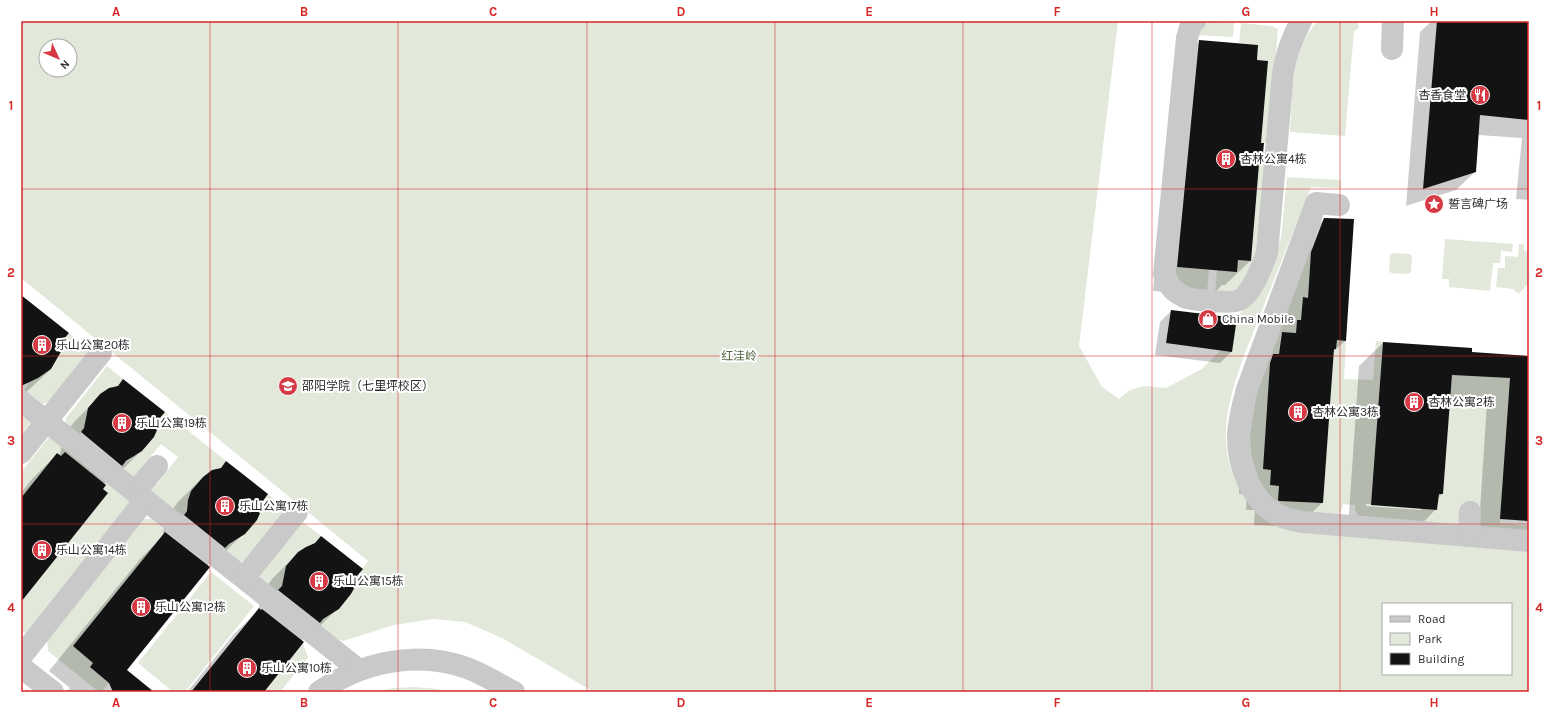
<svg xmlns="http://www.w3.org/2000/svg" width="1550" height="713" font-family="Karla,'Noto Sans SC',sans-serif">
	<rect width="100%" height="100%" fill="#fff"/>
	<g fill="#e2e8da" fill-rule="evenodd">
		<path d="M21 21H1118L1079 346 1102 387 1119 399 1130 390 1144 386 1166 388 1202 369 1221 350 1232 351 1237 318 1267 277 1281 238 1287 177 1341 180V188L1311 187 1245 353C1231 392 1217 433 1233 474 1239 489 1249 500 1259 512L1516 548 1529 552V692H594L502 638 465 622 433 619 394 625 343 641 337 639 318 626 323 619 339 609 351 594 356 585 357 576 368 561 21 278ZM46 46H70V70H46ZM1383 604H1511V674H1383Z"/>
		<path d="M1318 21H1357L1359 28 1354 31 1345 136 1290 132C1293 96 1290 49 1318 21Z"/>
		<polygon points="1210,22 1234,23 1233,37 1197,35 1204,24"/>
		<polygon points="1241,23 1271,26 1278,29 1268,143 1261,143 1268,61 1257,60 1258,45 1239,43"/>
		<polygon points="1259,164 1266,164 1257,256 1248,275 1239,286 1234,290 1215,293 1217,270 1238,260 1251,261"/>
		<polygon points="1313,231 1308,298 1303,298 1301,320 1297,320 1296,333 1281,332 1279,354 1271,354 1263,469 1271,470 1270,485 1279,486 1278,501 1323,503 1334,349 1336,349 1337,340 1346,341 1344,379 1373,380 1376,341 1383,342 1371,505 1437,510 1439,494 1443,494 1452,375 1510,378 1500,523 1529,526 1529,532 1358,516 1355,510 1355,505 1343,504 1340,514 1296,513 1273,502 1259,480 1251,455 1250,434 1257,391"/>
		<polygon points="1445,239 1513,244 1512,252 1501,251 1500,263 1493,263 1490,291 1449,287 1449,279 1442,279"/>
		<polygon points="1519,244 1524,244 1524,250 1529,253 1529,284 1524,287 1524,289 1518,294 1513,289 1496,287 1498,268 1505,268 1505,256 1518,257"/>
		<polygon points="1393,253 1410,254 1412,256 1411,272 1408,274 1391,273 1389,270 1390,255"/>
		<path d="M1176 267 1209 270 1207 292C1192 290 1174 286 1176 267Z"/>
		<polygon points="69,333 89,351 50,401 43,404 24,390 29,382 45,373 57,359 62,350 63,340"/>
		<polygon points="107,366 123,379 118,386 109,388 100,394 88,408 84,428 79,435 66,423 66,418"/>
		<path d="M165 412 226 461 221 468 212 470 203 477 191 491 188 500 187 511 181 517 146 489 153 481 157 484 178 457 161 444 140 469 137 481 120 468C130 456 145 451 154 437 158 431 157 425 159 419 160 416 163 414 165 412Z"/>
		<polygon points="21,413 32,421 21,435"/>
		<polygon points="50,436 132,501 27,635 21,630 21,602 108,493 57,453 21,498 21,472"/>
		<path d="M268 494 288 511 247 561C236 563 231 557 223 550 229 543 236 540 243 535 248 531 253 525 256 520 263 512 261 503 268 494Z"/>
		<polygon points="141,519 151,519 166,531 73,646 93,663 90,667 109,683 101,692 99,692 48,651 47,638"/>
		<polygon points="300,520 321,536 315,543 306,547 298,552 286,566 282,586 276,592 261,581 259,571"/>
		<polygon points="211,572 254,606 185,692 173,692 138,663"/>
		<polygon points="303,644 308,657 280,692 264,692"/>
		<polygon points="415,687 438,689 447,692 371,692 394,688"/>
	</g>
	<g fill="#0003" fill-rule="evenodd">
		<polygon points="1432,21 1529,21 1529,200 1516,199 1522,138 1478,135 1475,172 1456,190 1406,206 1420,32"/>
		<polygon points="1200,41 1256,61 1261,163 1258,167 1250,261 1225,285 1222,285 1211,296 1153,291 1175,65"/>
		<polygon points="1324,219 1345,341 1332,353 1322,503 1297,527 1254,525 1255,510 1246,510 1247,494 1239,494 1246,388 1300,243"/>
		<polygon points="21,308 62,340 61,350 49,371 21,397"/>
		<polygon points="1171,311 1232,351 1220,363 1155,355 1160,322"/>
		<path d="M1383 343 1471 349V353L1529 357V546L1478 542 1487 402 1449 399 1442 494 1438 498 1436 509 1413 533 1348 528 1359 366ZM1366 504 1421 507V510L1366 506Z"/>
		<path d="M124 380 158 418 141 451 116 476 103 484 21 601V493L32 479 57 454 58 455 60 454 64 434 76 420 101 395 117 387ZM132 456V458L122 464 121 463Z"/>
		<polygon points="226,463 244,533 219,558 206,566 125,670 153,692 66,692 70,688 49,671 141,558 163,536 164,525 167,517 178,502 203,477 220,469"/>
		<polygon points="298,553 356,576 338,608 313,633 301,641 263,692 187,692 234,634 258,611 262,592 273,578"/>
	</g>
	<g fill="#131313">
		<polygon points="1437,21 1529,21 1529,120 1480,115 1476,172 1423,189"/>
		<polygon points="1199,40 1258,45 1257,60 1268,61 1261,143 1264,143 1262,164 1259,164 1251,261 1238,260 1237,272 1177,267"/>
		<polygon points="1324,218 1354,219 1346,341 1337,340 1336,349 1334,349 1323,503 1279,501 1278,500 1279,486 1270,485 1271,470 1263,469 1270,363 1273,354 1279,354 1282,332 1296,333 1297,320 1301,320 1303,297 1308,298 1311,252"/>
		<polygon points="21,295 69,333 63,340 62,350 51,369 38,378 21,386"/>
		<polygon points="1171,310 1237,318 1232,352 1166,343"/>
		<polygon points="1383,342 1472,348 1472,352 1529,356 1529,521 1500,519 1510,378 1452,375 1443,494 1439,494 1437,510 1371,505"/>
		<polygon points="123,379 165,412 159,419 158,428 154,437 142,451 126,461 122,466 81,432 84,428 88,408 100,394 109,388 118,386"/>
		<polygon points="65,452 106,485 103,489 108,493 21,602 21,498 57,453 61,456"/>
		<polygon points="226,461 268,494 263,501 261,511 257,520 245,534 229,544 225,548 184,515 187,511 188,500 191,491 203,477 212,470 221,468"/>
		<polygon points="165,532 210,567 127,670 154,692 113,692 109,683 90,667 93,663 73,646"/>
		<polygon points="321,536 363,569 357,576 356,585 351,594 339,609 323,619 320,623 278,590 282,586 286,566 298,552 306,547 315,543"/>
		<polygon points="259,608 261,610 262,609 304,642 264,692 191,692"/>
	</g>
	<g fill="none" stroke-linecap="round" stroke-linejoin="round">
		<g stroke="#c9c9c9" stroke-width="22">
			<path d="M1195 21 1191 24 1187 38 1164 274C1167 281 1170 288 1176 292 1179 294 1184 297 1187 298 1196 300 1231 304 1239 300 1253 293 1262 266 1267 253L1283 73C1286 54 1292 38 1301 21"/>
			<polyline points="1392,49 1393,21"/>
			<path d="M1339 205 1316 203 1247 389C1243 405 1238 421 1238 438 1238 466 1251 499 1276 514 1284 519 1294 520 1303 522L1529 541"/>
			<polyline points="21,401 359,670"/>
			<polyline points="21,453 101,353"/>
			<polyline points="135,492 157,466"/>
			<polyline points="1469,536 1470,512"/>
			<polyline points="244,578 297,512"/>
			<polyline points="21,657 145,500"/>
			<polyline points="21,667 53,692"/>
			<path d="M319 692C361 662 417 650 467 668 483 674 499 684 514 692"/>
		</g>
	</g>
	<path fill="none" stroke="#d62828" stroke-width="1" stroke-opacity="0.55" d="M210 21V692M398 21V692M587 21V692M775 21V692M963 21V692M1152 21V692M1340 21V692M21 189H1529M21 356H1529M21 524H1529"/>
	<defs>
		<g id="restaurant-disc" transform="scale(1)"><circle r="9.5" fill="#d73944" stroke="#fff"/><path d="M-5-6h1v4h1v-4h1v4h1v-4h1v5L-1.5 .5V6h-2V.5L-5-1ZM5-6V6H3V1.5H1.5Q1.5-4 5-6Z" fill="#fff"/></g>
		<g id="building-disc" transform="scale(1)"><circle r="9.5" fill="#d73944" stroke="#fff"/><path d="M-4-6H4V6H1V3H-1V6H-4ZM-2.5-4.3h1.7v1.8h-1.7ZM.8-4.3h1.7v1.8H.8ZM-2.5-1h1.7V.8h-1.7ZM.8-1h1.7V.8H.8Z" fill="#fff"/></g>
		<g id="sight-disc" transform="scale(1)"><circle r="9.5" fill="#d73944" stroke="#fff"/><path d="M0-6L1.8-2.2L6-1.7L2.9 1.2L3.7 5.4L0 3.3L-3.7 5.4L-2.9 1.2L-6-1.7L-1.8-2.2Z" fill="#fff"/></g>
		<g id="shop-disc" transform="scale(1)"><circle r="9.5" fill="#d73944" stroke="#fff"/><path d="M-5-2.5h2.3a2.7 3.5 0 0 1 5.4 0H5L5.5 6h-11ZM-1.5-2.5h3a1.5 2.3 0 0 0-3 0Z" fill="#fff"/></g>
		<g id="university-disc" transform="scale(1)"><circle r="9.5" fill="#d73944" stroke="#fff"/><path d="M0-5L7-2L0 1L-7-2ZM-4 1L0 2.5L4 1V4Q0 6-4 4Z" fill="#fff"/></g>
	</defs>
	<g fill-rule="evenodd">
		<use href="#restaurant-disc" x="1480" y="95"/>
		<use href="#building-disc" x="1226" y="159"/>
		<use href="#sight-disc" x="1434" y="204"/>
		<use href="#shop-disc" x="1208" y="319"/>
		<use href="#building-disc" x="42" y="345"/>
		<use href="#university-disc" x="288" y="386"/>
		<use href="#building-disc" x="1414" y="402"/>
		<use href="#building-disc" x="1298" y="412"/>
		<use href="#building-disc" x="122" y="423"/>
		<use href="#building-disc" x="225" y="506"/>
		<use href="#building-disc" x="42" y="550"/>
		<use href="#building-disc" x="319" y="581"/>
		<use href="#building-disc" x="141" y="607"/>
		<use href="#building-disc" x="247" y="668"/>
	</g>
	<g text-anchor="middle" stroke-width="4" stroke-linejoin="round" paint-order="stroke">
		<g font-size="12" fill="#2c2c2c" stroke="#fff" text-anchor="start">
			<text x="1466" y="99" text-anchor="end">杏香食堂</text>
			<text x="1240" y="163">杏林公寓4栋</text>
			<text x="1448" y="208">誓言碑广场</text>
			<text x="1222" y="323">China Mobile</text>
			<text x="56" y="349">乐山公寓20栋</text>
			<text x="302" y="390">邵阳学院（七里坪校区）</text>
			<text x="1428" y="406">杏林公寓2栋</text>
			<text x="1312" y="416">杏林公寓3栋</text>
			<text x="136" y="427">乐山公寓19栋</text>
			<text x="239" y="510">乐山公寓17栋</text>
			<text x="56" y="554">乐山公寓14栋</text>
			<text x="333" y="585">乐山公寓15栋</text>
			<text x="155" y="611">乐山公寓12栋</text>
			<text x="261" y="672">乐山公寓10栋</text>
		</g>
		<g font-size="12" fill="#4f633d" stroke="#fff">
			<text x="739" y="360">红洼岭</text>
		</g>
	</g>
	<rect width="1550" height="713" fill="none" stroke="#ffffff" stroke-width="44"/>
	<rect x="1382" y="603" width="130" height="72" fill="#ffffff" stroke="#ababab"/>
	<rect x="1390" y="616" width="20" height="6" fill="#c9c9c9" stroke="#ababab"/>
	<text x="1418" y="623" font-size="12" fill="#2c2c2c">Road</text>
	<rect x="1390" y="633" width="20" height="12" fill="#e2e8da" stroke="#ababab"/>
	<text x="1418" y="643" font-size="12" fill="#2c2c2c">Park</text>
	<rect x="1390" y="653" width="20" height="12" fill="#131313" stroke="#ababab"/>
	<text x="1418" y="663" font-size="12" fill="#2c2c2c">Building</text>
	<g transform="translate(58 58) rotate(134)"><circle r="19" fill="#ffffff" stroke="#ababab"/>
	<path d="M0-3L7 15L0 10L-7 15Z" fill="#d73944"/>
	<text y="-6" font-size="11" font-weight="bold" text-anchor="middle" fill="#2c2c2c">N</text>
	</g>
	<rect x="22" y="22" width="1506" height="669" fill="none" stroke="#d62828" stroke-width="1.5"/>
	<g font-size="13" text-anchor="middle" font-weight="bold" fill="#d62828">
		<text x="116" y="16">A</text>
		<text x="304" y="16">B</text>
		<text x="493" y="16">C</text>
		<text x="681" y="16">D</text>
		<text x="869" y="16">E</text>
		<text x="1057" y="16">F</text>
		<text x="1246" y="16">G</text>
		<text x="1434" y="16">H</text>
		<text x="11" y="110">1</text>
		<text x="1539" y="110">1</text>
		<text x="11" y="277">2</text>
		<text x="1539" y="277">2</text>
		<text x="11" y="445">3</text>
		<text x="1539" y="445">3</text>
		<text x="11" y="612">4</text>
		<text x="1539" y="612">4</text>
		<text x="116" y="707">A</text>
		<text x="304" y="707">B</text>
		<text x="493" y="707">C</text>
		<text x="681" y="707">D</text>
		<text x="869" y="707">E</text>
		<text x="1057" y="707">F</text>
		<text x="1246" y="707">G</text>
		<text x="1434" y="707">H</text>
	</g>
</svg>
